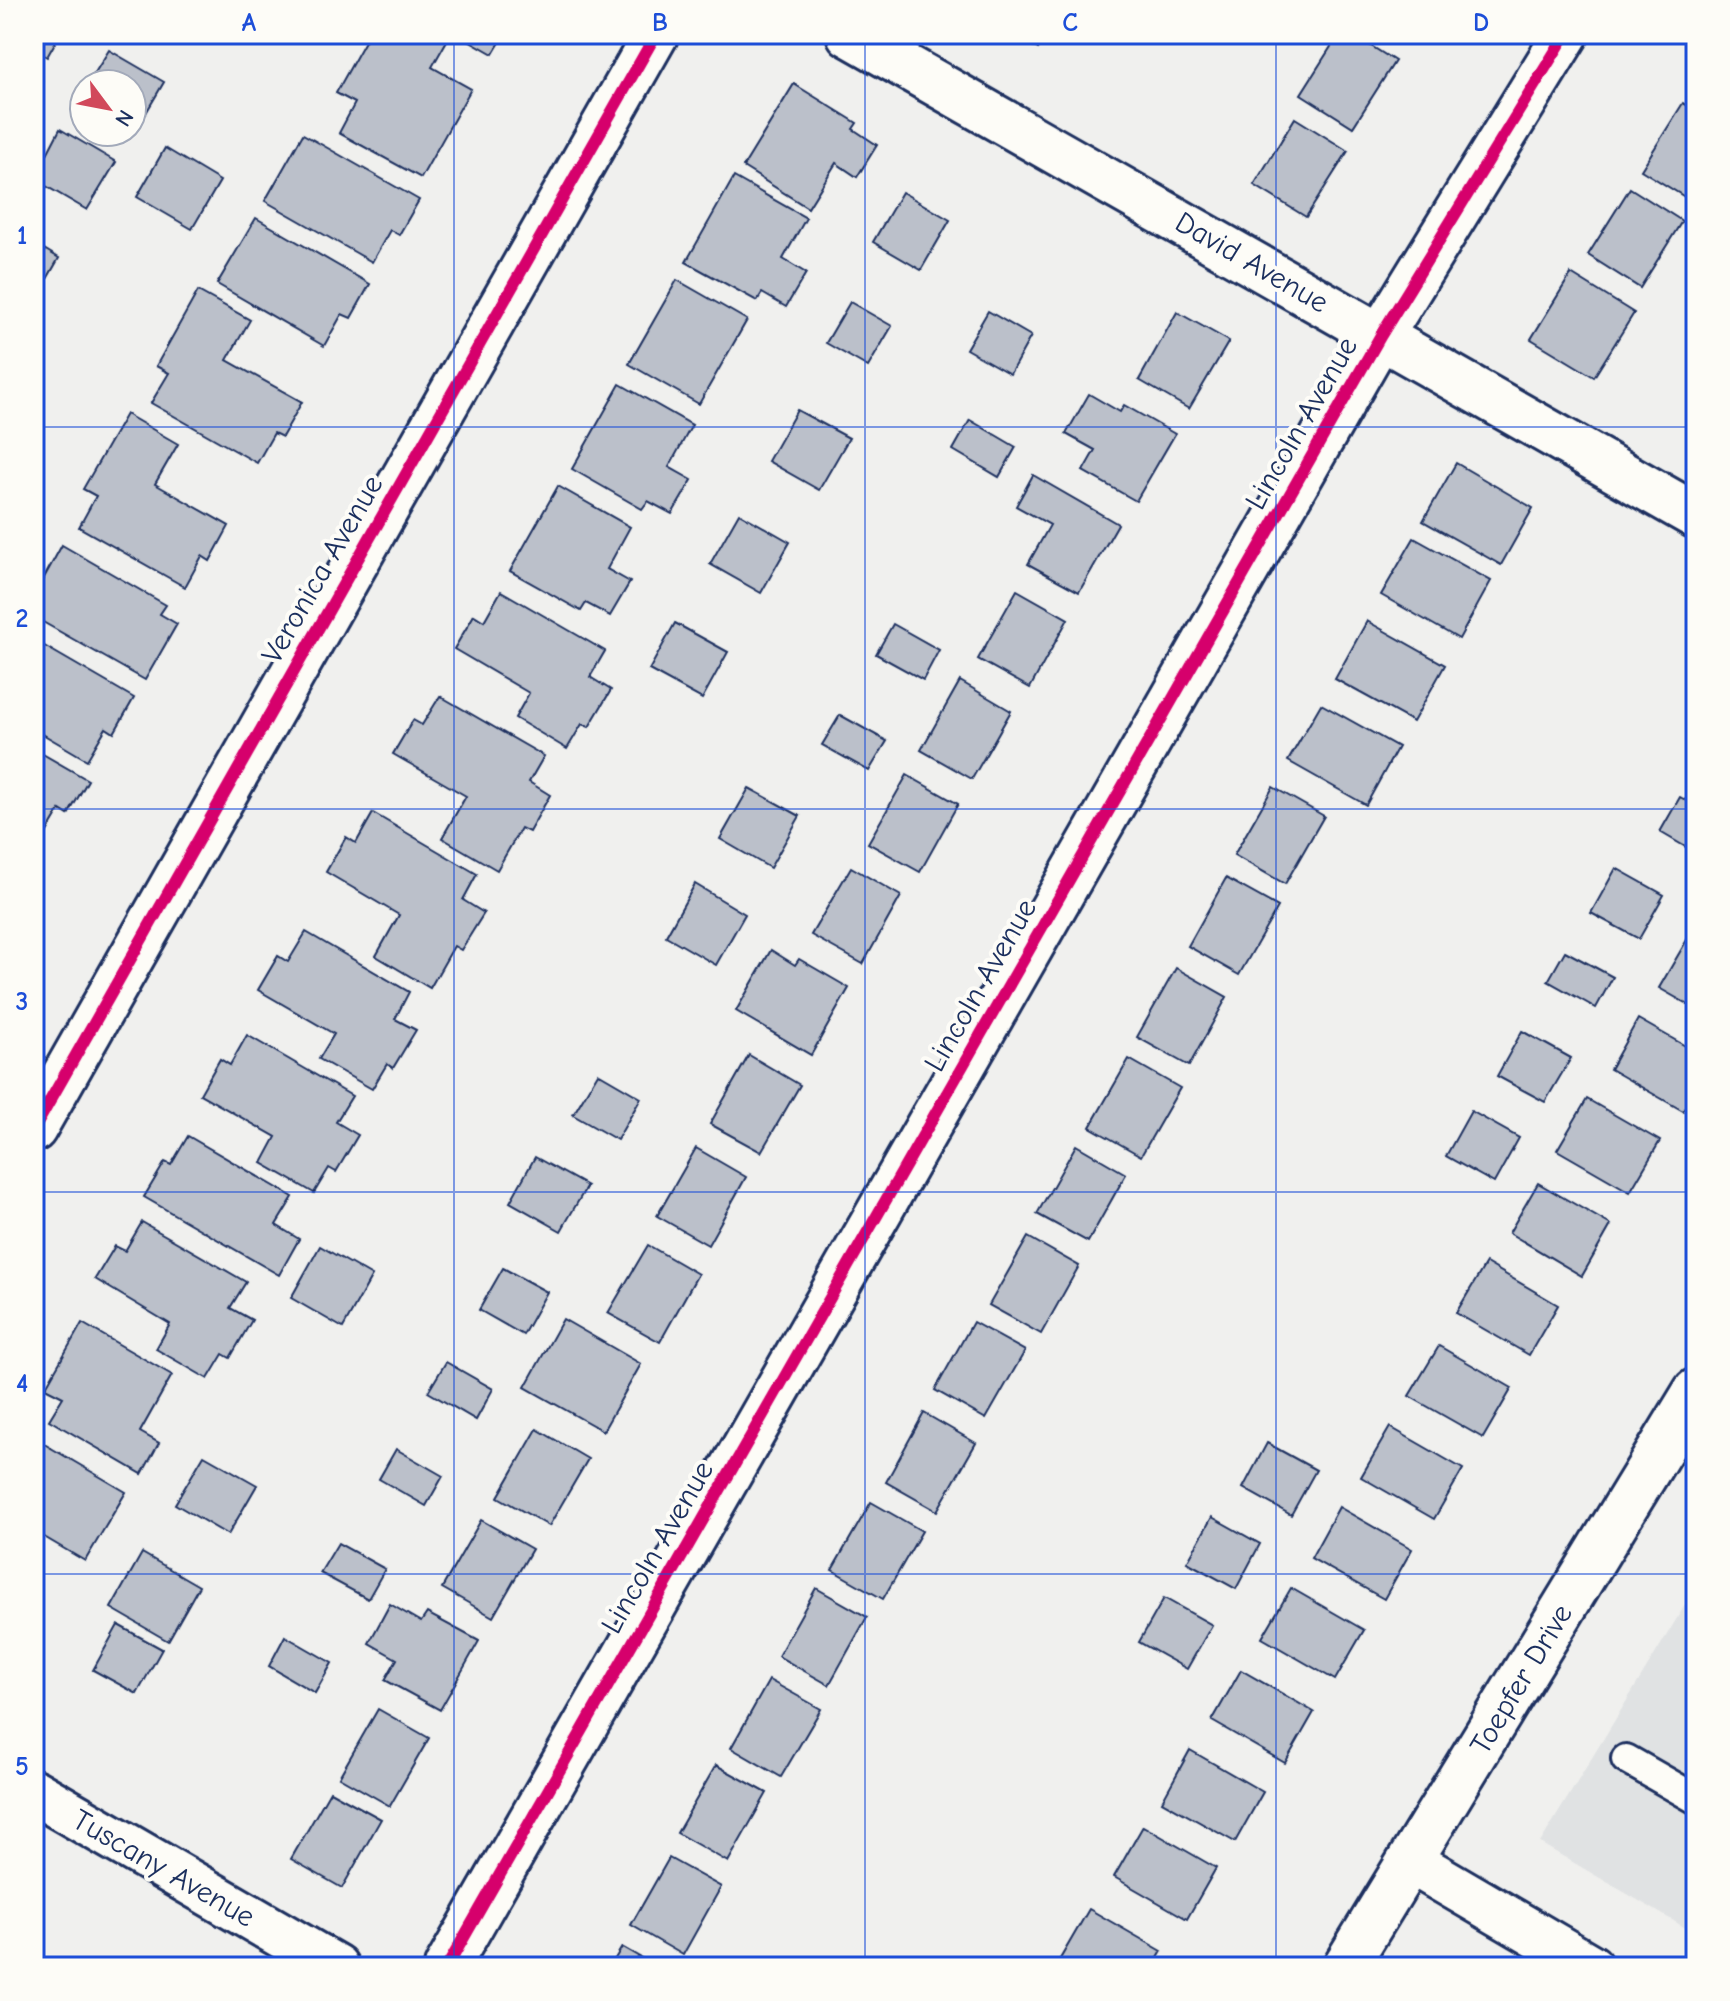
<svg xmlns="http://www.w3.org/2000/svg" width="1730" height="2001" font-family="'Comic Neue',sans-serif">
	<rect width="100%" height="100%" fill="#f0f0ee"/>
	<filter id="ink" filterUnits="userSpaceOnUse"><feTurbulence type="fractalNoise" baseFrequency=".0125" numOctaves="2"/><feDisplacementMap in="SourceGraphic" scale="16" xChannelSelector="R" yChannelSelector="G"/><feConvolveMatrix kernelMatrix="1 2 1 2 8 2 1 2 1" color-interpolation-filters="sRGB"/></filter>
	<g filter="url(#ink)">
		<polygon fill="#e0e2e3" points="1696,1587 1696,1934 1540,1843"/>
		<g fill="#bbc0ca" stroke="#1b2f5e" stroke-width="2">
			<polygon points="34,34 60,34 47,57 34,50"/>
			<polygon points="369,34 444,34 449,37 432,67 471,89 421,178 339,133 355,103 336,93"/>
			<polygon points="458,34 505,34 493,54"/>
			<polygon points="1013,34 1048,34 1038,49"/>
			<polygon points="1339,34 1352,34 1395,61 1353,127 1301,94"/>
			<polygon points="109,50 164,82 136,130 132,128 132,84 88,84"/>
			<polygon points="34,78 42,82 34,95"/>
			<polygon points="794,84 857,123 853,129 877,145 857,177 836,163 808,208 743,167"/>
			<polygon points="1683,103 1696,111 1693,202 1641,170"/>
			<polygon points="1295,118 1348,151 1306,217 1254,185"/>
			<polygon points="60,129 116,162 87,210 34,179"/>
			<polygon points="303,134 419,200 399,235 390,230 372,262 265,201"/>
			<polygon points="165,148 220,181 192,229 137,197"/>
			<polygon points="734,177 806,218 783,259 806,273 786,307 762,293 757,301 686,262"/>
			<polygon points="1630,188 1682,221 1640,288 1588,255"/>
			<polygon points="902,192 950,220 921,270 873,242"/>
			<polygon points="256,218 370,284 351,318 342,314 324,346 217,284"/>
			<polygon points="34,243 59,258 39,293 34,291"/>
			<polygon points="1571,274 1634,313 1594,377 1531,339"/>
			<polygon points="677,280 747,320 699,404 629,364"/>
			<polygon points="198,291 250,320 227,360 302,402 282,437 274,433 257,463 151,403 169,373 156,366"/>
			<polygon points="850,302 892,326 868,367 826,343"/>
			<polygon points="988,311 1031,336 1010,374 966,349"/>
			<polygon points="1177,312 1229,341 1189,409 1139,380"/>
			<polygon points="620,384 692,425 669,467 692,480 672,514 648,501 642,509 572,469"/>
			<polygon points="1089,394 1120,412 1124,405 1175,434 1136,501 1083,471 1095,450 1066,434"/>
			<polygon points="797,410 849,438 819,490 768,461"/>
			<polygon points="126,414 178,444 155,484 229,526 210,561 202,556 185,587 79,527 96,496 83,489"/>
			<polygon points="970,420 1016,447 999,477 953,450"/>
			<polygon points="1456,463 1533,508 1501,565 1423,521"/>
			<polygon points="1033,475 1118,524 1079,592 1028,564 1050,525 1016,506"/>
			<polygon points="558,486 630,527 607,569 630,582 610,616 586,603 581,611 510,571"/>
			<polygon points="739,513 790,542 761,593 710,564"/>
			<polygon points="1414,538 1491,581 1459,639 1381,595"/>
			<polygon points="62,545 166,605 160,614 177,624 145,680 34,617 34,596"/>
			<polygon points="1017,590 1068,619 1030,688 978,659"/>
			<polygon points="501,591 605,651 590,677 611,690 589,727 582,724 567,749 515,718 529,693 454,649 474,615 484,621"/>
			<polygon points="1367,621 1445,665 1413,722 1335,679"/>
			<polygon points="675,623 728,652 702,699 649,670"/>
			<polygon points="893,624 939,650 923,680 876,654"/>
			<polygon points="34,640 134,698 114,733 106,728 87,760 34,729"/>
			<polygon points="960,681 1011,711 972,779 921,750"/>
			<polygon points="440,696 544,756 529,782 550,795 529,832 521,828 497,870 442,838 466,796 393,754 413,720 422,725"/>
			<polygon points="1321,704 1398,747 1366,805 1288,761"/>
			<polygon points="840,715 887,741 869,771 822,745"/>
			<polygon points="34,749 88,780 68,815 60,810 41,842 34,838"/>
			<polygon points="907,775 958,804 920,872 868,843"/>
			<polygon points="1273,787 1324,816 1285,884 1234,855"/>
			<polygon points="749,788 800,816 770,868 720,839"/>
			<polygon points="1680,797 1696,806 1696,853 1660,832"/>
			<polygon points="373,813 477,874 463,900 484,913 461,950 454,946 430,988 376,956 399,915 326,872 346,837 356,843"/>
			<polygon points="851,867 901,896 863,964 811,935"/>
			<polygon points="1616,868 1664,895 1639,939 1591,913"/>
			<polygon points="1226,878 1278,907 1239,975 1188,946"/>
			<polygon points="695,884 745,914 716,965 666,936"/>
			<polygon points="306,932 409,992 395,1019 416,1030 393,1068 387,1064 372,1089 319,1059 334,1034 258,990 278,956 288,962"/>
			<polygon points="1688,938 1696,942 1696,1009 1659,988"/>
			<polygon points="771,950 795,965 799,959 849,988 811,1055 736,1011"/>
			<polygon points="1565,951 1613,977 1596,1008 1548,981"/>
			<polygon points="1176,968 1227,997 1189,1066 1137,1037"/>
			<polygon points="1638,1019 1696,1052 1696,1088 1683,1111 1610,1069"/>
			<polygon points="1522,1031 1571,1058 1545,1102 1497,1076"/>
			<polygon points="247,1035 352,1096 336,1122 358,1135 336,1172 329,1168 314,1193 262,1163 276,1137 200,1094 220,1059 230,1065"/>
			<polygon points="749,1055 800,1085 761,1152 710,1124"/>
			<polygon points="1129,1059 1180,1088 1141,1156 1090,1127"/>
			<polygon points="598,1073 641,1098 617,1140 573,1115"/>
			<polygon points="1587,1099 1660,1141 1630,1192 1557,1150"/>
			<polygon points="1471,1111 1519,1138 1494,1183 1446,1156"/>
			<polygon points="188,1136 293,1197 276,1225 299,1239 279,1275 144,1197 165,1162 171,1165"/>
			<polygon points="1076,1145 1126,1174 1088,1242 1037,1214"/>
			<polygon points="696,1148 746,1177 708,1245 657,1216"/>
			<polygon points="535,1157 587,1186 561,1231 510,1202"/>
			<polygon points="1538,1183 1611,1225 1582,1276 1509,1233"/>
			<polygon points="142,1222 246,1282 230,1308 252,1320 230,1358 223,1354 208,1379 156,1349 170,1324 95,1279 115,1246 125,1251"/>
			<polygon points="1028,1237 1079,1266 1041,1334 989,1305"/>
			<polygon points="648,1245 698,1274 660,1342 608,1313"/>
			<polygon points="320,1246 372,1276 343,1328 291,1298"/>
			<polygon points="1486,1263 1558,1305 1529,1355 1456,1313"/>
			<polygon points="503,1268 547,1292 523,1335 479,1310"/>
			<polygon points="563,1319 641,1364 603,1431 525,1387"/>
			<polygon points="973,1322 1025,1351 986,1419 935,1390"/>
			<polygon points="82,1323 172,1375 140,1432 159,1443 142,1474 49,1420 63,1397 45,1388"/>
			<polygon points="1439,1346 1512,1388 1483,1438 1409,1396"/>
			<polygon points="446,1362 493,1389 476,1420 428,1392"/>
			<polygon points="924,1413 976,1443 937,1511 886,1482"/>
			<polygon points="1390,1427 1463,1469 1434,1519 1361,1477"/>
			<polygon points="537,1429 588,1459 549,1526 498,1497"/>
			<polygon points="34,1438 126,1492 85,1561 34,1531"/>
			<polygon points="1267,1443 1316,1470 1291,1515 1243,1488"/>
			<polygon points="396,1449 443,1476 426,1506 379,1479"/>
			<polygon points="204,1455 257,1485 228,1535 175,1504"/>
			<polygon points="871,1502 922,1531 883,1599 832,1570"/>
			<polygon points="1339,1507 1412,1549 1384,1599 1311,1558"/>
			<polygon points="1212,1517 1260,1544 1236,1589 1187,1562"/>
			<polygon points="481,1520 532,1549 493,1617 442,1588"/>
			<polygon points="338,1543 385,1569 368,1599 320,1573"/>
			<polygon points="142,1553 199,1586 168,1641 111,1608"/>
			<polygon points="816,1588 867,1617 829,1685 778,1656"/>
			<polygon points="1291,1588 1364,1630 1335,1680 1262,1638"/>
			<polygon points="1164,1598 1212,1625 1187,1669 1139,1642"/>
			<polygon points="390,1604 421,1622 427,1613 479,1641 440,1710 385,1680 397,1659 369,1643"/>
			<polygon points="118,1625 162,1649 137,1694 93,1670"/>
			<polygon points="285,1636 332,1663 315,1693 269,1666"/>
			<polygon points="1241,1670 1314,1712 1285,1763 1212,1721"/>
			<polygon points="769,1680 821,1709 781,1777 731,1748"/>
			<polygon points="378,1709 429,1738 390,1806 339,1777"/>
			<polygon points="1190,1750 1263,1792 1235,1842 1162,1801"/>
			<polygon points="716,1765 767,1793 728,1862 677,1833"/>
			<polygon points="330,1791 381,1819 342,1888 291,1859"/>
			<polygon points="1143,1826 1216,1868 1187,1919 1114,1877"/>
			<polygon points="669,1858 721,1887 683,1955 631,1925"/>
			<polygon points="1089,1909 1162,1951 1153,1967 1074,1967 1060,1959"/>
			<polygon points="622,1947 657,1967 610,1967"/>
		</g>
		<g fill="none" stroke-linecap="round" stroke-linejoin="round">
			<g stroke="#1b2f5e" stroke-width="34">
				<polyline id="lane" points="1626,1759 1696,1799"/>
			</g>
			<g stroke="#1b2f5e" stroke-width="50">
				<g id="street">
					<polyline points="849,34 1696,516"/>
					<polyline points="34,1129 656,34"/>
					<polyline points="34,1792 336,1967"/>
					<polyline points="1410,1861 1591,1967"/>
					<polyline points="447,1967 1381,335 1566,34"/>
				</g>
			</g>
			<g stroke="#1b2f5e" stroke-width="50">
				<polyline id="secondary" points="1345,1967 1696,1391"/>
			</g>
			<use href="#lane" stroke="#fdfcf7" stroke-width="28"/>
			<use href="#street" stroke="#fdfcf7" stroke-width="44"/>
			<use href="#secondary" stroke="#fdfcf7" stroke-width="44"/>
			<g stroke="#fdfcf7" stroke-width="17">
				<g id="cycleway">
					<polyline points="34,1129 656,34"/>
					<polyline points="447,1967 1381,335 1566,34"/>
				</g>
			</g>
			<use href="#cycleway" stroke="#d6006c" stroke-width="12"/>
		</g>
	</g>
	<path fill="none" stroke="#1d4ed8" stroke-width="2" stroke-opacity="0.55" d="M454 34V1967M865 34V1967M1276 34V1967M34 427H1696M34 809H1696M34 1192H1696M34 1574H1696"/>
	<g text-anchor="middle" stroke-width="8" stroke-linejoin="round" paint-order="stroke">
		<g font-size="30" fill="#1b2f5e" stroke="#fdfcf7">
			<text transform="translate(1252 262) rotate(30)" y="10">David Avenue</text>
			<text transform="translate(1301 423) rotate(-60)" y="10">Lincoln Avenue</text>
			<text transform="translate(322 569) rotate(-60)" y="10">Veronica Avenue</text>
			<text transform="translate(980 985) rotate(-60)" y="10">Lincoln Avenue</text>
			<text transform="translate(657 1547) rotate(-60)" y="10">Lincoln Avenue</text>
			<text transform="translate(1521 1679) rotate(-59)" y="10">Toepfer Drive</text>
			<text transform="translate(164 1868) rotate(30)" y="10">Tuscany Avenue</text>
		</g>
	</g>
	<rect width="1730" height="2001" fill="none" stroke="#fdfcf7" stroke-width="88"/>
	<g transform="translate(108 108) rotate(122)"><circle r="38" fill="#fdfcf7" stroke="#a3aaba" stroke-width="2"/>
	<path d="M0-6L14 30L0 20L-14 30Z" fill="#d1495b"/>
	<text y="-12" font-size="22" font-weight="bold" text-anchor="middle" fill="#1b2f5e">N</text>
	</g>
	<rect x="44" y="44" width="1642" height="1913" fill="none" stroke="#1d4ed8" stroke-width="3"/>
	<g font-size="26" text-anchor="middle" font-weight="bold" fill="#1d4ed8">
		<text x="249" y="31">A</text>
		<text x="660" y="31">B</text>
		<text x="1070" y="31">C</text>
		<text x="1481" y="31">D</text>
		<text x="22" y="244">1</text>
		<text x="22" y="627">2</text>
		<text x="22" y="1010">3</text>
		<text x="22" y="1392">4</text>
		<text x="22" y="1775">5</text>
	</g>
</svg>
